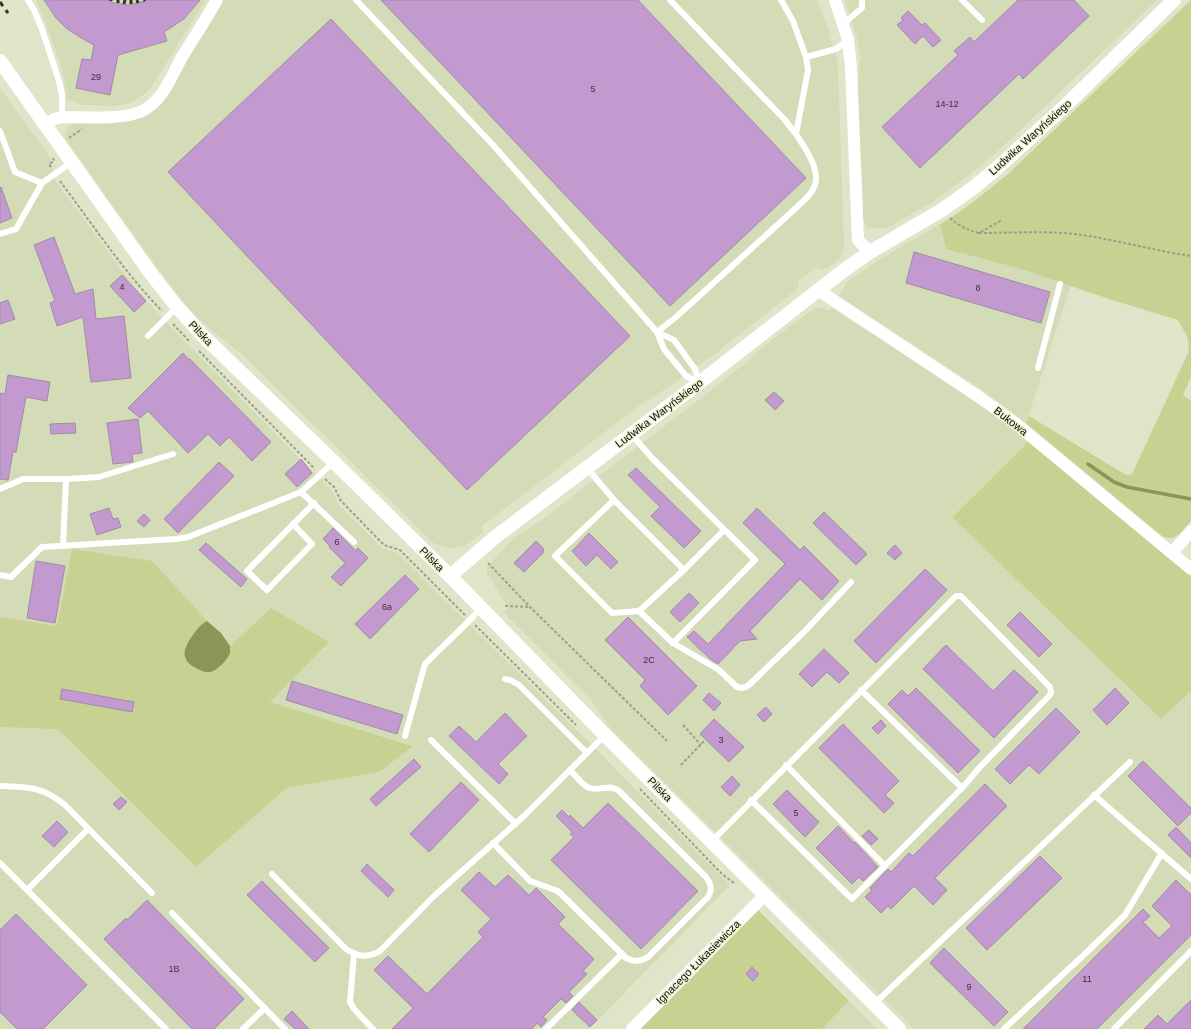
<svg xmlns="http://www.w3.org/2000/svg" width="1191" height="1029" font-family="Arial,sans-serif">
	<rect width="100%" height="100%" fill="#e0e5c9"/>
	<g fill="#d4dbb7">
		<polygon points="36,0 206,0 152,86 146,93 131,103 115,106 83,105 67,100 64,79 59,60 43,16"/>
		<polygon points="222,0 817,0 828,29 832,44 837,57 838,68 844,244 843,252 840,258 828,268 823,270 816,268 799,281 798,287 795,291 716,353 667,388 640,405 481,527 484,532 469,543 462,547 455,548 448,548 435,544 430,540 263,375 238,351 210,329 196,316 176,293 159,270 105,195 66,139 65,135 68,127 75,123 132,120 188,56"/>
		<polygon points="845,0 1157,0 998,151 972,173 931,203 891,226 887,228 868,228 863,219 862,180 859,146 858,83 860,57 857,38"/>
		<polygon points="0,88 50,157 55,180 120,268 146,300 167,323 318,477 331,489 338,504 382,548 398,553 479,634 593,746 730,885 589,1029 0,1029 0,727 58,728 196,867 287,788 379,772 412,745 269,702 329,643 271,608 230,646 221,633 207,621 57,627 0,617"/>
		<polygon points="940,224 946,249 1021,269 1071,285 1026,423 984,391 839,296 848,281 882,258"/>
		<polygon points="815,308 823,308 829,311 831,308 950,383 976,401 1029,441 952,516 1161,719 1191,691 1191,1029 914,1029 611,729 591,700 504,613 508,608 487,573 487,567 514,537 539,522 718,385 749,360 758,351 774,338"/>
		<polygon points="849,1001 877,1029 822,1029"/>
	</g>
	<g fill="#c7d292">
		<path d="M1191 0V377L1183 395 1191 401V521C1183 530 1176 543 1162 536L1026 423 1029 416 1126 475H1130L1133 472 1189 351 1187 336 1178 320 1112 300 1021 269 946 249 940 224C965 210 987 191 1009 173Z"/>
		<polygon points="1029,441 1191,576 1191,691 1161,719 952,517"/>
		<path d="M72 549 152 561 207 621C194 629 184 644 185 660L230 653V646L271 608 329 642 270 702 413 746 379 772 287 788 196 867 58 729 0 727V617L57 626Z"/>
		<polygon points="758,910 849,1001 822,1029 640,1029"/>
	</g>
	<path fill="#8b9656" d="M207 621 221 633 230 646C230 648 230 650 230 653 228 659 217 671 210 672 206 673 202 671 198 669 183 662 181 654 190 639 195 632 199 625 207 621Z"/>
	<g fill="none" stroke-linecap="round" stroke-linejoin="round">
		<polyline stroke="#8b9656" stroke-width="3.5" points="1088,464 1114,482 1127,487 1191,499"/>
	</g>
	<g fill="#c29ad0" stroke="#9e8da4">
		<polygon points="44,0 107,0 114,3 128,5 138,3 147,0 200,0 184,19 164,32 167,41 118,55 110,95 76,88 82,59 91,60 94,45 78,36 66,28 56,18"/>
		<polygon points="381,0 638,0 806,178 670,306"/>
		<polygon points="1018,0 1074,0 1089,16 1023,79 1019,74 920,168 882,127 958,55 954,51 970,37 974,42"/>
		<polygon points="908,11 922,25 925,23 941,40 933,47 923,36 915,44 897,25 903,20 901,18"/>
		<polygon points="331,19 630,336 467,490 168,172"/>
		<polygon points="1,187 12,218 0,223 0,188"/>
		<polygon points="54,237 75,294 93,289 96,319 124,316 131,378 91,382 83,317 57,326 50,303 55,301 34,245"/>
		<polygon points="914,252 1050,292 1041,323 906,283"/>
		<polygon points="122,275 146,301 134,312 110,286"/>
		<polygon points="8,300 15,319 0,324 0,303"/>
		<polygon points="183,353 189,360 190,359 271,442 252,461 229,437 220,446 208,434 188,453 148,411 140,418 128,408"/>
		<polygon points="8,375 50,382 47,401 26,397 16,452 13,452 8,480 0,479 0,393 5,394"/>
		<polygon points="774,392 784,401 775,410 765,400"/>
		<polygon points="138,419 142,453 132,454 133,462 113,464 107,423"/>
		<polygon points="75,423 76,433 51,434 50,424"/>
		<polygon points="301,459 312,473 297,487 285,474"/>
		<polygon points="219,462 234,476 178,533 164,519"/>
		<polygon points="636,468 701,531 684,548 651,516 660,507 628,475"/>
		<polygon points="109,508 113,519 118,518 121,527 97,535 90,514"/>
		<polygon points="757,508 800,550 804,546 839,581 822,600 800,579 750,631 757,639 740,641 718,664 710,659 687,637 694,631 708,644 785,564 743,523"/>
		<polygon points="824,512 867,554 856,565 813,523"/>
		<polygon points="144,514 150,520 144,527 137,521"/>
		<polygon points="333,528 356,551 358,548 368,558 341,586 331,577 345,563 329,547 330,546 323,539"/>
		<polygon points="589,533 618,562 611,569 597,555 586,566 572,551"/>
		<polygon points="536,541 544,549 543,553 524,572 514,563"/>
		<polygon points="206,543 247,579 241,587 199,550"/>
		<polygon points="895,545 902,553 895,560 887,553"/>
		<polygon points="36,561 65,566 55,623 27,618"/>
		<polygon points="925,569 947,590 876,663 854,641"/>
		<polygon points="405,575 419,589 370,639 355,624"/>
		<polygon points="689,593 699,603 680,622 670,612"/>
		<polygon points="1020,612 1052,644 1039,657 1007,625"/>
		<polygon points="628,617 697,686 668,715 640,686 645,680 605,640"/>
		<polygon points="946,645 993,691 1014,670 1038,692 994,738 923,669"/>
		<polygon points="824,649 849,673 839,683 827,672 812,687 799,674"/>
		<polygon points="292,681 403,715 397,734 286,700"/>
		<polygon points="916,688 980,751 958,773 888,704 902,690 908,696"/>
		<polygon points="1115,688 1129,703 1107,725 1093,710"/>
		<polygon points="62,689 134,702 132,712 60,699"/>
		<polygon points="709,693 721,703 714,711 703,700"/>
		<polygon points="766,707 772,714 764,722 757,715"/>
		<polygon points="1056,708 1080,732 1039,774 1029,765 1010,784 995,769"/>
		<polygon points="505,713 527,736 498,764 508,774 499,784 449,736 459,726 476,742"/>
		<polygon points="714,719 744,747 729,762 700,734"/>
		<polygon points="881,720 886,726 878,734 872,728"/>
		<polygon points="843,724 899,781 885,795 894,803 884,813 819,748"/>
		<polygon points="414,759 421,767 376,806 370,799"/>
		<polygon points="1143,761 1191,808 1191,813 1178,826 1128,776"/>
		<polygon points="732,776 740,785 730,796 721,787"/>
		<polygon points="461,782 479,800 429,852 410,834"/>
		<polygon points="985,784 1007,806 935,878 947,890 933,905 914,886 891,909 888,906 881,913 865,897 872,890 870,888 887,870 888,869 891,872 909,853 913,856"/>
		<polygon points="787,790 819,822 805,837 773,804"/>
		<polygon points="121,797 127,802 119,810 113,804"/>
		<polygon points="608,803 698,891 641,949 551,860 574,837 570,834 572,832 556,816 562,810 569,817 570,815 583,828"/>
		<polygon points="57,821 68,832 54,847 42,836"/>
		<polygon points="838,826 854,843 855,842 878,867 863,881 859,877 852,884 816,848"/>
		<polygon points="1176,827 1191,843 1191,858 1168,835"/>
		<polygon points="869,830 878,839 871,845 862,836"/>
		<polygon points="1040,856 1062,878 987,950 966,928"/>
		<polygon points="367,864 394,890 388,897 361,871"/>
		<polygon points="479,872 495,887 508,875 529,895 536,888 565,917 558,924 594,959 583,971 587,974 569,992 573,996 566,1003 561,999 543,1017 547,1020 541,1027 537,1023 532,1029 392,1029 413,1008 374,970 388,956 427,994 483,937 478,932 491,919 461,890"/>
		<polygon points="1176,880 1191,895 1191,935 1097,1029 1023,1029 1143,909 1150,916 1143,922 1159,938 1172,926 1152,906"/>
		<polygon points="262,881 329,948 315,962 247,895"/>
		<polygon points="147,900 244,999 214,1029 192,1029 104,939 126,918 127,920"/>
		<polygon points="16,914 87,985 43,1029 17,1029 0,1012 0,930"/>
		<polygon points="944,948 1008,1012 994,1026 930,963"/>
		<polygon points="752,967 759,974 753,981 746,974"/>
		<polygon points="1191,1000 1191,1029 1144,1029 1158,1015 1167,1024"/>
		<polygon points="579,1002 597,1020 590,1027 572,1010"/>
		<polygon points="292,1011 309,1029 295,1029 284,1019"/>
	</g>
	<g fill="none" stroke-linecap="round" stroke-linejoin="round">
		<g stroke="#9b9f89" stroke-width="2" stroke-dasharray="3 2" stroke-linecap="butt">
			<polyline points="69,138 82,129"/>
			<polyline points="51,167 49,164 54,161 53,158"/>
			<path d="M60 181C93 225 124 272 162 311"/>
			<path d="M950 218C959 226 967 230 979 233L1002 220"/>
			<path d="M979 233C1015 233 1053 230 1089 236 1123 242 1157 251 1191 256"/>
			<polyline points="173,324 189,341"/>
			<polyline points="199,351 315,469"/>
			<polyline points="325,479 334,487 341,501 384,545 400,550 465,615"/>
			<polyline points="488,563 530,607 667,741"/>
			<polyline points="505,606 530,607"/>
			<polyline points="475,625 576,725"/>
			<polyline points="683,725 701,745"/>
			<polyline points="681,765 705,740"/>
			<polyline points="640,789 722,874 734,883"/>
		</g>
		<g stroke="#fff" stroke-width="6">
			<polyline points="28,0 34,10 42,29 59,81 62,95 62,117"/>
			<path d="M356 0 494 146 657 332 676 317 796 208C804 200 815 192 816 180 818 163 796 133 785 120L670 0"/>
			<polyline points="781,0 793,21 806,57 808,70 796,134"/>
			<polyline points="962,0 982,20"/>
			<polyline points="843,24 862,8 862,0"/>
			<polyline points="806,57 836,49 848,40"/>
			<polyline points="0,131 15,172 42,183"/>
			<polyline points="0,234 16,229 42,183 72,162"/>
			<polyline points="657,332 674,340 695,369 699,383"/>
			<polyline points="657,332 664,349 686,376 699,383"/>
			<polyline points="148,336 177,307"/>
			<polyline points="1038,368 1060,284"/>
			<polyline points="631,434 653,459 755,560 673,643"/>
			<polyline points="587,468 614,500 684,570"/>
			<polyline points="66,479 99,477 173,454"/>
			<polyline points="0,489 23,479 66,479 63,546"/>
			<polyline points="301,492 354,542"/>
			<polyline points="614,500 555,556 612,613 639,611 673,643 719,670 737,687 741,688 746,687 750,684 804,632 851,582"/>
			<polyline points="293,524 312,544 267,590 247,571 314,503"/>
			<polyline points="0,575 11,577 42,547 176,539 188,537 301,492 334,462"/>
			<polyline points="639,611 684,570 724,530"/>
			<polyline points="505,679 510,680 519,685 587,753"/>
			<polyline points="861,690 962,788"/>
			<polyline points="405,736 425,664 470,620 481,608"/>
			<polyline points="431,740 516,824"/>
			<polyline points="786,765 885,866"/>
			<path d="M0 786C28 787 42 786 65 805L152 893"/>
			<polyline points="1094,795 1191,879"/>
			<polyline points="712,841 956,596 961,596 1050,687 1051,693 1049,696 980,767 962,788 852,899 751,800"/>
			<path d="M493 843 530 881 558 891 626 958C634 962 640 962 648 957L708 897C713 889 711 884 706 877L618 790C609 784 599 791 589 788 582 785 575 775 570 770"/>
			<polyline points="0,863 166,1029"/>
			<path d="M272 874 346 949C358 957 367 958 380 951L434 896 524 816 605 735"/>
			<polyline points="27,890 88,829"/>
			<polyline points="172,913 285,1029"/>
			<polyline points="354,954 350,1002 354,1009 373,1029"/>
			<polyline points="874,1004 1130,762"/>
			<polyline points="243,1029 265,1008"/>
			<polyline points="546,1029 622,954"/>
			<polyline points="1004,1029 1087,952 1125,915 1162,853"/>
			<polyline points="1114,1029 1191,951"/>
		</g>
		<g stroke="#fff" stroke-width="12">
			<polyline points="835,0 848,40 851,67 858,240 870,252"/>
			<path d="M45 125 54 119 62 117C85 117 119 120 140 112 163 102 171 77 182 57 194 38 206 19 217 0"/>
			<polyline points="818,290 979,397 1015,423 1191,569"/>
			<polyline points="1172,553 1191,531"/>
			<polyline points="632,1029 765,895"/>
		</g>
		<g stroke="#fff" stroke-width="14">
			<polyline points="0,61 152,275 177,307 203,336 334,462 450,576 605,735 899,1029"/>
			<polyline points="450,576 494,538 699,383 843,271 870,252 942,210 973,188 996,169 1063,108 1174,0"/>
		</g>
		<g stroke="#303327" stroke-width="3" stroke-dasharray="5 5" stroke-linecap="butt">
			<polyline points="131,0 131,4"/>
			<polyline points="137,0 138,3"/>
			<polyline points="144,0 145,1"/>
			<polyline points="111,1 111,0"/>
			<polyline points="0,2 8,13"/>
			<polyline points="118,3 118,0"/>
			<polyline points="124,4 125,0"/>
		</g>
	</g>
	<g text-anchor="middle" stroke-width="3" stroke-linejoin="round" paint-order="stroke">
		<g font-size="9" fill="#3a3238">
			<text x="96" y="80">29</text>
			<text x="593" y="92">5</text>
			<text x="947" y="107">14-12</text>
			<text x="122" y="290">4</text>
			<text x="978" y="291">8</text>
			<text x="337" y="545">6</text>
			<text x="387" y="610">6a</text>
			<text x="649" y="663">2C</text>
			<text x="721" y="743">3</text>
			<text x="796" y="816">5</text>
			<text x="174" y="972">1B</text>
			<text x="1087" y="982">11</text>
			<text x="969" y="990">9</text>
		</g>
		<g font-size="11" fill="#0d0f06" stroke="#edf3d6">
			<text transform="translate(1030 137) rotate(-42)" y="4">Ludwika Waryńskiego</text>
			<text transform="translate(201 333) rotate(46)" y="4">Pilska</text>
			<text transform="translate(659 413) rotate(-37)" y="4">Ludwika Waryńskiego</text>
			<text transform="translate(1011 421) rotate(38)" y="4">Bukowa</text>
			<text transform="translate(432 559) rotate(45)" y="4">Pilska</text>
			<text transform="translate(660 789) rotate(45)" y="4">Pilska</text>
			<text transform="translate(698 962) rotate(-45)" y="4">Ignacego Łukasiewicza</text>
		</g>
	</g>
</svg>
